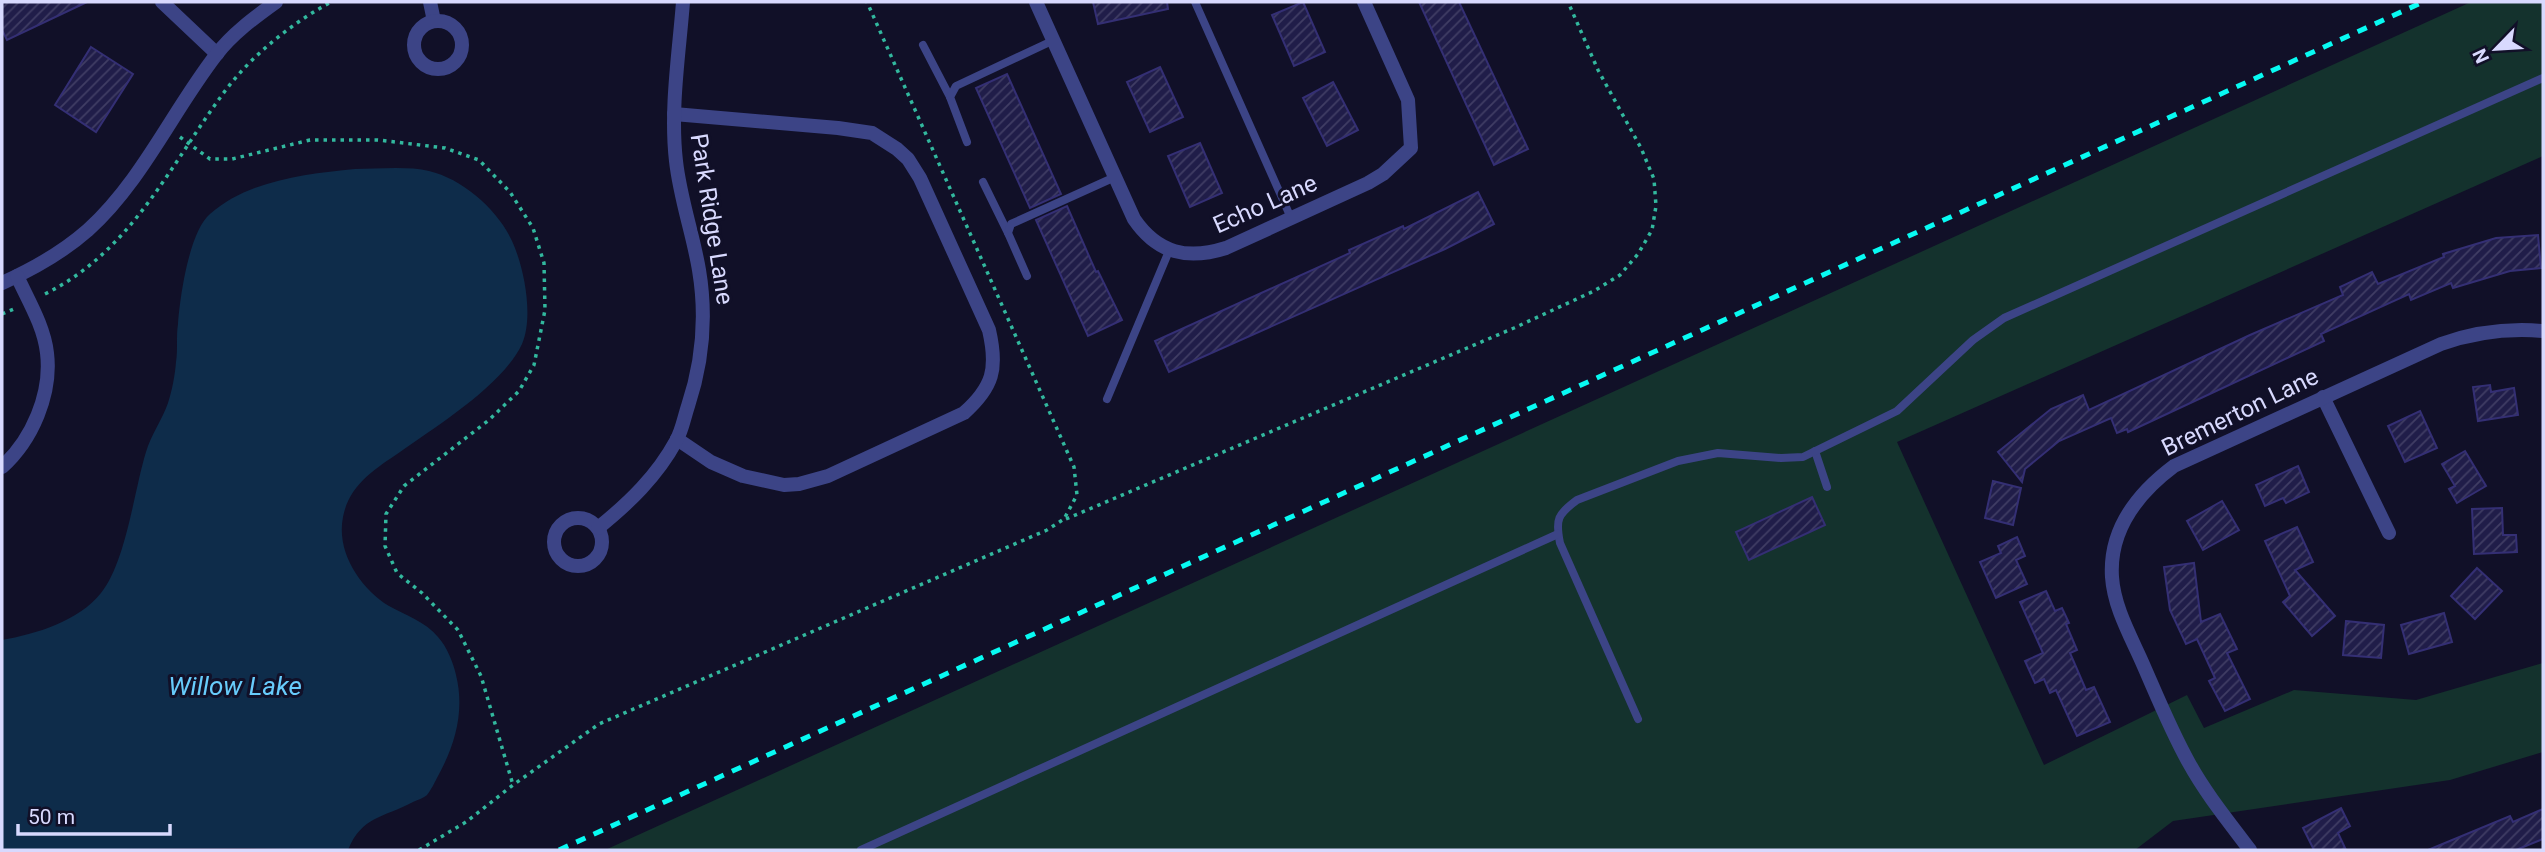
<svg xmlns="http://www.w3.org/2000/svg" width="2545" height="852" font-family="Roboto,sans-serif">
	<defs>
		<pattern id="building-hatch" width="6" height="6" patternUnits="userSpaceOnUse" patternTransform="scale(1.75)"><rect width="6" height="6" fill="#201d49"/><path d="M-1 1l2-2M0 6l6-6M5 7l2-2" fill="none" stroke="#403d64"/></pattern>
	</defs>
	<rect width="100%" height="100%" fill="#111028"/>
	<polygon fill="#14322d" points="2471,2 2543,2 2543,156 1897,442 2044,765 2187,695 2204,728 2294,690 2416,700 2543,663 2543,752 2450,780 2173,821 2135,850 605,850"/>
	<path fill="#0e2c4a" d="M355 169C377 169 408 166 429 171 463 179 498 210 512 241 524 267 534 316 522 344 503 385 437 426 400 452 375 469 349 485 343 517 336 552 360 588 389 606 405 615 426 622 438 637 447 647 453 662 456 675 465 711 455 745 438 776 435 782 431 790 427 795 424 798 417 800 413 802 383 818 362 816 348 850L244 848 2 850V640C36 634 79 621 101 593 126 562 134 491 146 452 151 435 162 420 168 403 172 391 175 375 176 362 178 349 176 337 178 324 180 297 189 232 210 214 249 180 306 174 355 169Z"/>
	<g fill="url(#building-hatch)" stroke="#342f74" stroke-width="2">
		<polygon points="2,2 87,2 7,40 2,30"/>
		<polygon points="1093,2 1167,2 1168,9 1098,24"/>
		<polygon points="1303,2 1325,52 1294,66 1272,15"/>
		<polygon points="1419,2 1459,2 1528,149 1494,165"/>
		<polygon points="91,47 133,74 96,132 55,105"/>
		<polygon points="1160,67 1183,117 1150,132 1127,82"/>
		<polygon points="1007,74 1061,194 1030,208 976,88"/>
		<polygon points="1333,82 1358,130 1327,146 1303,98"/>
		<polygon points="1200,143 1222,193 1190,207 1168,156"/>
		<polygon points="1478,192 1494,224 1445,249 1169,372 1155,341 1350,253 1349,250 1403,226 1404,229"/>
		<polygon points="1067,206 1096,272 1098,271 1122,320 1088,336 1036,220"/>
		<polygon points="2538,235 2541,268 2510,271 2453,288 2451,283 2411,300 2409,294 2321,334 2324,341 2128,432 2127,429 2117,433 2111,418 2059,441 2025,469 2022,482 1998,452 2051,409 2083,395 2089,410 2250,335 2343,295 2340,287 2372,272 2378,284 2444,257 2443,254 2496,238"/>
		<polygon points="2490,385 2491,392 2514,388 2518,415 2478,421 2473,387"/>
		<polygon points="2420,411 2437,448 2405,462 2388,426"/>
		<polygon points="2465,451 2486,486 2457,503 2449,489 2455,486 2442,464"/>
		<polygon points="2298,466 2309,492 2286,503 2283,498 2265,506 2256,485"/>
		<polygon points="1993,481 2021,488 2013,525 1985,518"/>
		<polygon points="1812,497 1825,525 1749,560 1736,532"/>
		<polygon points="2222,501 2239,530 2203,550 2187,521"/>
		<polygon points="2502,508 2503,535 2516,535 2517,552 2474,554 2472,509"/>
		<polygon points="2297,527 2313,562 2295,570 2335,616 2312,636 2283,602 2290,596 2265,541"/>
		<polygon points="2017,537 2025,556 2016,560 2027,584 1996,598 1980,562 2001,553 1998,546"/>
		<polygon points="2194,563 2201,622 2220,614 2237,649 2227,653 2250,699 2225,711 2209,681 2215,678 2197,639 2186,644 2170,610 2164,567"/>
		<polygon points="2477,568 2502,591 2475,619 2451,596"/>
		<polygon points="2046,591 2055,611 2062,608 2069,623 2066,624 2077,650 2070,653 2086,690 2094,687 2110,722 2077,736 2056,690 2050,693 2044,679 2035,683 2025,661 2043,653 2020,602"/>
		<polygon points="2444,613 2452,642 2409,654 2401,625"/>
		<polygon points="2346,621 2384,625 2381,658 2343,655"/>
		<polygon points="2341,808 2350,826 2338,833 2346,850 2314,850 2303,828"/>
		<polygon points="2543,809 2543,839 2516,850 2428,850 2510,816 2513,822"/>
	</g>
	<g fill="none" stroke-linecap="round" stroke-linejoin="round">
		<g stroke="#32b89e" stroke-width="3.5" stroke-dasharray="3.5 5" stroke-linecap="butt">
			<polyline points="180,137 210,159 232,159 310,140 378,140 445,148 479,160 510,192 533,228 544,263 545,310 534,365 519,391 489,420 404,486 386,514 385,546 397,573 422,593 458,630 481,676 513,785"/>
			<path d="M45 294C132 251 170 165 225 91 252 55 292 23 331 2"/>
			<polyline points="2,314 16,308"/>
			<polyline points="1066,519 1514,328 1594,291 1620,275 1638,254 1652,230 1656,206 1654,179 1641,148 1598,70 1568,2"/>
			<polyline points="419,850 466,822 513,785 599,724 1047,530 1064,519 1077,495 1074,467 867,2"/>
		</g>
		<g stroke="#3c4486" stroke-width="8">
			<polyline points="1195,2 1291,218"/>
			<polyline points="923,45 950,97"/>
			<polyline points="967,142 950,97 956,86 1052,41"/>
			<polyline points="983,182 1008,233"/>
			<polyline points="1027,276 1008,233 1011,224 1115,177"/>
			<polyline points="1107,399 1169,251"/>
			<polyline points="1815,451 1827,487"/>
			<path d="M1638 719 1560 543C1555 519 1558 514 1577 500L1678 461 1718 453 1781 458 1803 457 1897 411 1973 340 2004 318 2543 78"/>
			<polyline points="861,850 1558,534"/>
		</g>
		<g stroke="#3c4486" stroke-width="14">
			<polyline points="162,2 217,54"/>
			<polyline points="430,2 434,21"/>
			<path d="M1036 2 1134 219C1158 254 1188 260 1226 248L1368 183 1383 174 1411 148 1408 100 1364 2"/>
			<circle cx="438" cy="45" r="24"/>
			<path d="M674 114 838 128 872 133 897 149 908 159 920 178 989 330C998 369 993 387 964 413L828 476 799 484 784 485 743 476 711 462 677 439"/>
			<path d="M2 283C31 270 63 252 88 230 142 181 172 112 216 55 232 34 255 17 276 2"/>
			<polyline points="2323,397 2389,533"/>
			<path d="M2 467C32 440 52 394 47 353 44 326 28 300 17 276"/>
			<circle cx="578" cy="542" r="24"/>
			<path d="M598 528C629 503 657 476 676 441 682 431 684 418 688 406 703 361 707 318 699 270 693 234 680 198 676 161 670 109 679 54 683 2"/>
			<path d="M2250 850C2229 822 2206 794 2189 763 2171 731 2157 696 2142 662 2130 635 2114 607 2112 577 2109 530 2138 493 2174 466L2441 344C2475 332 2508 328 2543 331"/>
		</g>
		<polyline stroke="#08faf2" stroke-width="5" stroke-dasharray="10 9" stroke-linecap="butt" points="559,850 2423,2"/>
	</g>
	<g text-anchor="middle" stroke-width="6" stroke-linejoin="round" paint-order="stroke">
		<g font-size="24" fill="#d8d9fe" stroke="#111028">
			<text transform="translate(1265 204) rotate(-24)" y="8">Echo Lane</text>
			<text transform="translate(712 219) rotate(81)" y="8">Park Ridge Lane</text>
			<text transform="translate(2240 412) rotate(-26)" y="8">Bremerton Lane</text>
		</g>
		<g font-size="26" font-style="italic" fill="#68ccfc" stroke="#111028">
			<text x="235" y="695">Willow Lake</text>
		</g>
	</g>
	<rect width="2545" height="852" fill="none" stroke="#d8d9fe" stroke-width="7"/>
	<g transform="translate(2496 49) rotate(245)" stroke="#111028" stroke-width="5" paint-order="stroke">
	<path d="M0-5L12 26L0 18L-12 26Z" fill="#d8d9fe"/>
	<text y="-10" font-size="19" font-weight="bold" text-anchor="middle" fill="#d8d9fe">N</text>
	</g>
	<path d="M18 824v10h152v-10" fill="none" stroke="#d8d9fe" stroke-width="3.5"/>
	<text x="28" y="824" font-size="21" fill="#d8d9fe" stroke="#111028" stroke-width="5" paint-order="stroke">50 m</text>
</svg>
